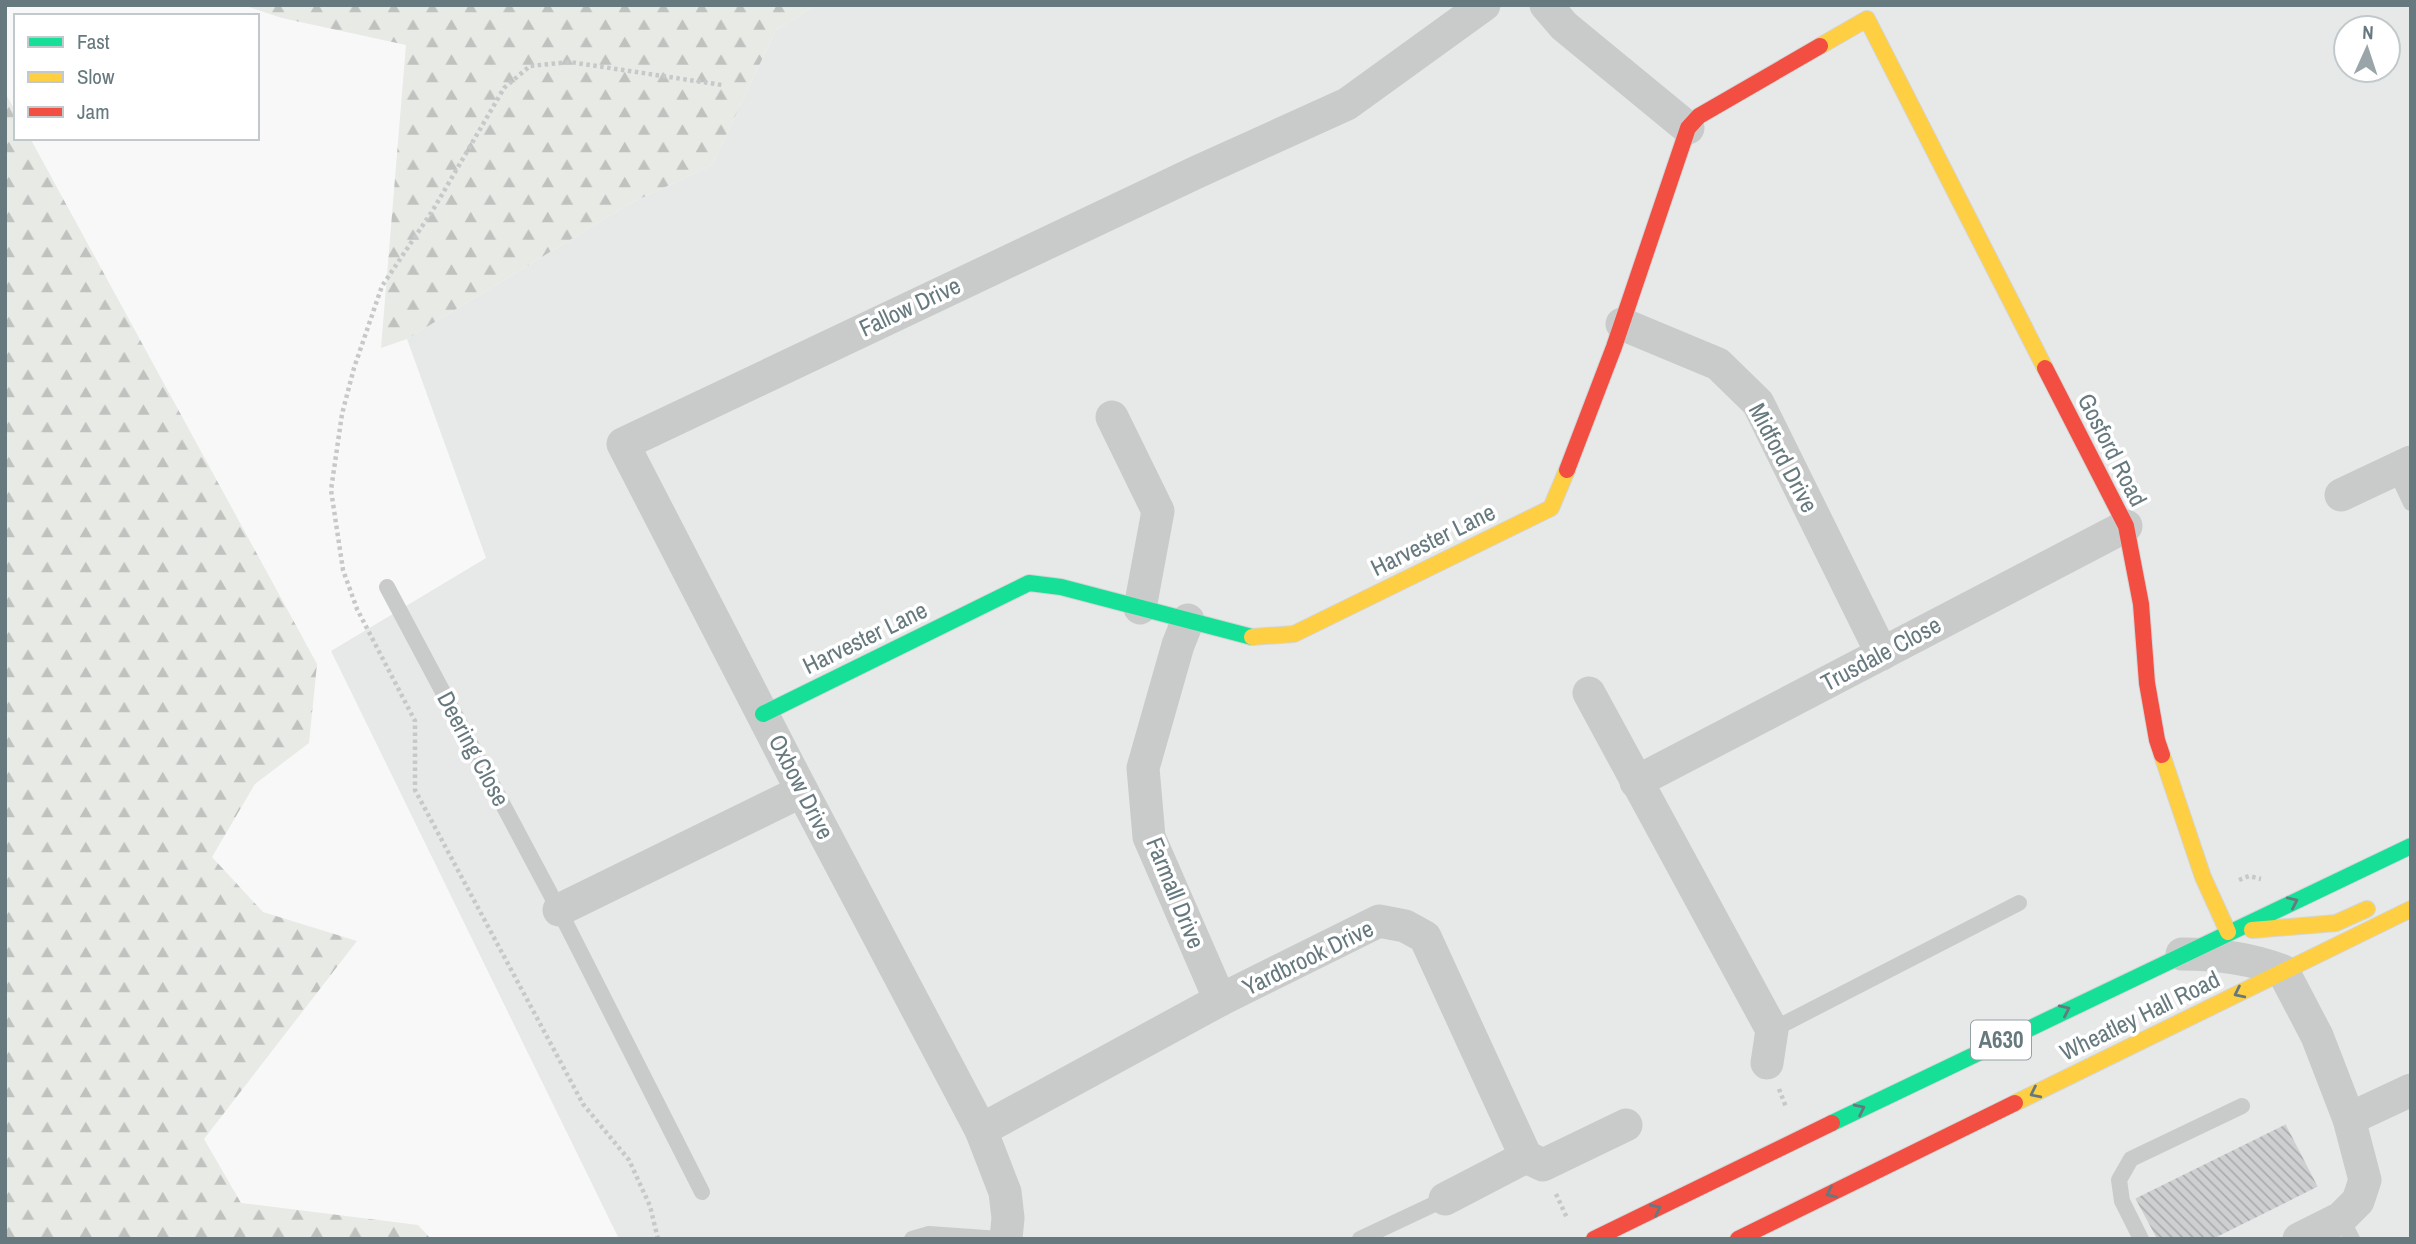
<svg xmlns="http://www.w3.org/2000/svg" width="2416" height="1244" font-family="'Archivo Narrow',sans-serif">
	<defs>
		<pattern id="forest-firs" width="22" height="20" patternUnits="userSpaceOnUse" patternTransform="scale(1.75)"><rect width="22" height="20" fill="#e8eae6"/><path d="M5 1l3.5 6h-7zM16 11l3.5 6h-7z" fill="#c0c2c0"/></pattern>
		<pattern id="building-back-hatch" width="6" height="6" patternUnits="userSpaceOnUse" patternTransform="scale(1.75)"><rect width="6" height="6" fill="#cdcfd0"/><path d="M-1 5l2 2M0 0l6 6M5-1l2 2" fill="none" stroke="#aaadae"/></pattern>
	</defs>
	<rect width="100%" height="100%" fill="#f8f8f8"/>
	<path fill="#e7e9e8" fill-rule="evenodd" d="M817 5H2411V1239H619L331 651 486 558 407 339 629 204 712 165 776 30ZM2346 28H2388V70H2346Z"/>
	<g fill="url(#forest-firs)">
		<polygon points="243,5 817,5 776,30 712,165 629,204 407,339 381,348 406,45 282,18"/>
		<polygon points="5,93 16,112 16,138 30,138 317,664 309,743 255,784 212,857 263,912 357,941 204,1139 241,1203 418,1225 431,1239 5,1239"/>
	</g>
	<polygon fill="url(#building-back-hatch)" stroke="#e8e8e8" stroke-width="2" points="2286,1123 2319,1187 2215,1239 2156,1239 2134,1198"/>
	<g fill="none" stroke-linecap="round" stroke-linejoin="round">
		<g stroke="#d4d5d6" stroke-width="18">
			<g id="fast">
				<polyline points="763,714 1029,583 1061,587 1252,637"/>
				<polyline points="1832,1123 2411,846"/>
			</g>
		</g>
		<g stroke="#d4d5d6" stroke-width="18">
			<g id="slow">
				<polyline points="1820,46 1867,19 2045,368"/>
				<polyline points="1252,637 1294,634 1551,508 1567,470"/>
				<polyline points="2162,755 2203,877 2228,932"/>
				<polyline points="2252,930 2336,923 2367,909"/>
				<polyline points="2015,1103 2411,909"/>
			</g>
		</g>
		<g stroke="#d4d5d6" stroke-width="18">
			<g id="jam">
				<polyline points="2045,368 2126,526 2141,604 2147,683 2157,740 2162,755"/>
				<polyline points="1567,470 1614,347 1688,128 1699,116 1820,46"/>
				<polyline points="1594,1239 1832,1123"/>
				<polyline points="1738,1239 2015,1103"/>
			</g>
		</g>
		<g stroke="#c7c8c9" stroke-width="4.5" stroke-dasharray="3.5 3.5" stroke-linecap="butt">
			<polyline points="2239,880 2249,876 2261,879"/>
			<polyline points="1779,1089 1786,1107"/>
			<polyline points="1556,1194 1567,1218"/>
			<polyline points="658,1239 650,1206 629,1160 583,1104 415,790 415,721 357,609 343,570 331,490 342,414 354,368 382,286 433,210 504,88 530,66 570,62 722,85"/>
		</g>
		<g stroke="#c9cbcb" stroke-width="16">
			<polyline points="2395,469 2411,503"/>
			<polyline points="387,587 559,910 702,1192"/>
			<polyline points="1772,1030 2019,903"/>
			<polyline points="2341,1218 2352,1239"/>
			<polyline points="912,1239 929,1234 1000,1239"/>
			<polyline points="1360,1239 1445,1199"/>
			<polyline points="2141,1239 2122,1201 2119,1180 2131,1159 2242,1106"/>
		</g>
		<g stroke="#c9cbcb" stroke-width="33">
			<polyline points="1546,5 1564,26 1688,128"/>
			<polyline points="1622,324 1718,364 1758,403 1882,654"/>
			<polyline points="1112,417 1158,511 1140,608"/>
			<polyline points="2341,495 2411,462"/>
			<polyline points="1188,620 1178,645 1143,768 1149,837 1220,1000"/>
			<polyline points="1589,693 1772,1030 1767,1063"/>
			<polyline points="1636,782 2126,526"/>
			<polyline points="559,910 802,791"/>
			<path d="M2182 954C2218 954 2250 958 2283 971L2317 1036 2349 1119 2365 1180 2358 1201 2341 1218 2299 1239"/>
			<polyline points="2349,1119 2411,1090"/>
			<polyline points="981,1130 1220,1000 1379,921 1405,926 1425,937 1526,1157 1445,1199"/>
			<polyline points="1526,1157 1543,1165 1626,1125"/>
			<polyline points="1006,1239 1008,1218 1005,1192 981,1130 802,791 623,444 1197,172 1347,104 1484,5"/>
		</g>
		<use href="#fast" stroke="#16e098" stroke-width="16"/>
		<use href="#slow" stroke="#ffcf43" stroke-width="16"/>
		<use href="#jam" stroke="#f24e42" stroke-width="16"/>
	</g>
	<defs><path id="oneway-chevron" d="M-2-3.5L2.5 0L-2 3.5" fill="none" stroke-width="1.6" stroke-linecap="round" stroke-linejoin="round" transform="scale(1.75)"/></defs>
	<g stroke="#66797f">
		<use href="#oneway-chevron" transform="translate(2293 902) rotate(-25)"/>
		<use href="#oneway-chevron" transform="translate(2239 993) rotate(154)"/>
		<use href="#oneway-chevron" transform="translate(2065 1010) rotate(-25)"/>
		<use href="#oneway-chevron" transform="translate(2035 1093) rotate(154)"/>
		<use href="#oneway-chevron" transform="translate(1860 1109) rotate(-26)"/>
		<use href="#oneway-chevron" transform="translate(1831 1193) rotate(154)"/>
		<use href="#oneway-chevron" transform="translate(1656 1209) rotate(-26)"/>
	</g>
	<g text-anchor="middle" stroke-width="7" stroke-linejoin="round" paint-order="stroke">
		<rect fill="#fff" stroke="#94a1a5" stroke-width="2" x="1971" y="1020.5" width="60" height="39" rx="5"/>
		<g font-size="23" font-weight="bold" fill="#66797f">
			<text x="2001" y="1048">A630</text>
		</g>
		<g font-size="24" fill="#66797f" stroke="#fff">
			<text transform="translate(910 307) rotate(-25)" y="8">Fallow Drive</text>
			<text transform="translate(2112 450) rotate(63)" y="8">Gosford Road</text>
			<text transform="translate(1783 458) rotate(62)" y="8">Midford Drive</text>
			<text transform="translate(1433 540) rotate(-26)" y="8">Harvester Lane</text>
			<text transform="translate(865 638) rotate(-26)" y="8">Harvester Lane</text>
			<text transform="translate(1881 654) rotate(-28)" y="8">Trusdale Close</text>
			<text transform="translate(473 749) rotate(62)" y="8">Deering Close</text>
			<text transform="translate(801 787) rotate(63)" y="8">Oxbow Drive</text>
			<text transform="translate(1175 893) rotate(68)" y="8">Farmall Drive</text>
			<text transform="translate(1308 958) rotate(-26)" y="8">Yardbrook Drive</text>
			<text transform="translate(2140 1016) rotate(-26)" y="8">Wheatley Hall Road</text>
		</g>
	</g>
	<rect width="2416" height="1244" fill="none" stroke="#66797f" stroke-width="14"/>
	<rect x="14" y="14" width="245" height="126" fill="#ffffff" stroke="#c2c9cc" stroke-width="2"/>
	<rect x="28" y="37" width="35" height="10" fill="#16e098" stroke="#c2c9cc" stroke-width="2"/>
	<text x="77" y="49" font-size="21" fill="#66797f">Fast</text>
	<rect x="28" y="72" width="35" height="10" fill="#ffcf43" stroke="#c2c9cc" stroke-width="2"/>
	<text x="77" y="84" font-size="21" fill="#66797f">Slow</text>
	<rect x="28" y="107" width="35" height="10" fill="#f24e42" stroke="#c2c9cc" stroke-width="2"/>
	<text x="77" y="119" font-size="21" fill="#66797f">Jam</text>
	<g transform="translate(2367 49) rotate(3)"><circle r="33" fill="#ffffff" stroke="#c2c9cc" stroke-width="2"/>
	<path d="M0-5L12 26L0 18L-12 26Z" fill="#99a5a9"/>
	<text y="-10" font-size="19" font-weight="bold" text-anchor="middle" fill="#66797f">N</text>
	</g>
</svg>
